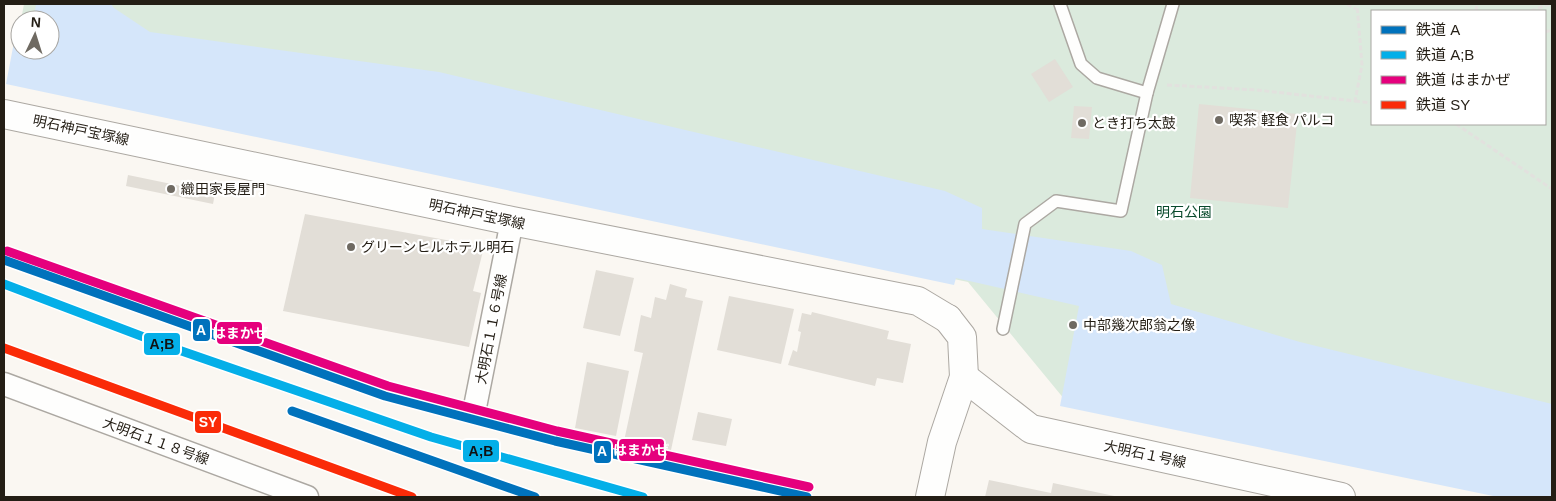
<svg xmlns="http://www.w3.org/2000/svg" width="1556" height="501" font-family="Arial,'Noto Sans JP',sans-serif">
	<rect width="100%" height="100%" fill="#faf7f2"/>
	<path fill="#dbeadd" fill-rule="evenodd" d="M24 4H1552V497L1065 400 968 282 8 80 20 50H50V20H21ZM1372 11H1545V124H1372Z"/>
	<path fill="#d5e6fa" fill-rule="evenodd" d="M36 4H111L114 8 150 32 439 72 945 191 982 208V229L1131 251 1162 265 1171 304 1300 342 1552 404V497H1498L1060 406 1079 306 956 278 954 285 6 84 19 16 34 18ZM20 20H50V50H20Z"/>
	<g fill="#e2ded7">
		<polygon points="1055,59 1073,87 1049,102 1031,74"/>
		<polygon points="1199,104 1298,114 1288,208 1190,198"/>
		<polygon points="1074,106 1092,107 1089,139 1071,138"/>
		<polygon points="128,175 215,193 213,204 126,186"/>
		<polygon points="305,214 484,247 473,291 481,293 469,347 283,311"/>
		<polygon points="596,270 634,278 620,336 583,328"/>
		<polygon points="670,284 687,289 685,297 703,301 671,450 624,441 643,353 634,351 641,315 651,318 655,297 666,300"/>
		<polygon points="729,296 794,309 781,364 717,350"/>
		<polygon points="812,312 889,331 887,339 911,344 903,383 877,378 875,386 788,365 793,350 797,352 801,332 798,331 802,313 811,315"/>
		<polygon points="587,362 629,371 616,436 575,428"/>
		<polygon points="698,412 732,419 726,446 692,440"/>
		<polygon points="989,480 1051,493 1053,483 1119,497 985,497"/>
	</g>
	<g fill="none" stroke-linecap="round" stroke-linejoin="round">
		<g stroke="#aca8a2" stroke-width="14">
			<g id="lane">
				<polyline points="1060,4 1081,64 1097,78 1147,93"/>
				<polyline points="1003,329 1025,224 1056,201 1121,211 1147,93 1173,4"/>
			</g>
		</g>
		<g stroke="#aca8a2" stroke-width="25">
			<g id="street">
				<polyline points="4,384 307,497"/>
				<polyline points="475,407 512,221"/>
			</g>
		</g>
		<g stroke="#aca8a2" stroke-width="30">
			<g id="secondary">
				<polyline points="964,377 1031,429 1341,497"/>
				<polyline points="930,497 942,442 964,377 962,337 948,319"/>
			</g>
		</g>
		<g stroke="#aca8a2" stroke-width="30">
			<polyline id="primary" points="4,114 512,221 918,301 948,319"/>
		</g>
		<g stroke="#e2e1de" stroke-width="3" stroke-dasharray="5 2.5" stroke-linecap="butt">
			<polyline points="1347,4 1356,9"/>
			<polyline points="1476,11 1477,4"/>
			<polyline points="1531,11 1549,4"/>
			<polyline points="1545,32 1552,30"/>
			<polyline points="1167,85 1257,90 1355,101 1362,65 1357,4"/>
			<polyline points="1355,101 1372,103"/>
			<polyline points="1456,124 1552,189"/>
		</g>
		<use href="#lane" stroke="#fefefd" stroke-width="11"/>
		<use href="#street" stroke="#fefefd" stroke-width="22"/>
		<use href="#secondary" stroke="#fefefd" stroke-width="28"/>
		<use href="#primary" stroke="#fefefd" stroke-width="28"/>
		<g stroke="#fff" stroke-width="12">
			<g id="rail-1">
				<polyline points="4,260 385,396 555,441 807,497"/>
				<polyline points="292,411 535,497"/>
			</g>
		</g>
		<g stroke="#fff" stroke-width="12">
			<polyline id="rail-2" points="4,284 170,347 431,437 643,497"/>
		</g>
		<g stroke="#fff" stroke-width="12">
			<polyline id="rail-3" points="7,251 388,386 557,431 809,487"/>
		</g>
		<g stroke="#fff" stroke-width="12">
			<polyline id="rail-4" points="4,348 412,497"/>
		</g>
		<use href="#rail-1" stroke="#0072bc" stroke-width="9"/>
		<use href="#rail-2" stroke="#04afe8" stroke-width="9"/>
		<use href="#rail-3" stroke="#e5007d" stroke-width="9"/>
		<use href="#rail-4" stroke="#fa2b08" stroke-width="9"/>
	</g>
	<g fill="#6f6a62" stroke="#fff" stroke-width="2">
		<circle cx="1219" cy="120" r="5"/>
		<circle cx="1082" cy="123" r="5"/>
		<circle cx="171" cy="189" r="5"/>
		<circle cx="351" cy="247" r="5"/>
		<circle cx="1073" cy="325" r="5"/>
	</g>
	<g text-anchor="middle" stroke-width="4.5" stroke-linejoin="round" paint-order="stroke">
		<g font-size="14" fill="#241e15" stroke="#fff" text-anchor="start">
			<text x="1229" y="125">喫茶 軽食 パルコ</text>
			<text x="1092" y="128">とき打ち太鼓</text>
			<text x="181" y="194">織田家長屋門</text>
			<text x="361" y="252">グリーンヒルホテル明石</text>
			<text x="1083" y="330">中部幾次郎翁之像</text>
		</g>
		<g font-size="14" fill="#241e15" stroke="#fff">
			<text transform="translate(81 130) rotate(12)" y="5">明石神戸宝塚線</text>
			<text transform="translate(477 214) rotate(12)" y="5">明石神戸宝塚線</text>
			<text transform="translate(491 329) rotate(-79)" y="5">大明石１１６号線</text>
			<text transform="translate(156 441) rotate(20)" y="5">大明石１１８号線</text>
			<text transform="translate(1145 454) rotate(12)" y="5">大明石１号線</text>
		</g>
		<g font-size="14" fill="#094a2c" stroke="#fff">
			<text x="1184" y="217">明石公園</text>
		</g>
	</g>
	<g stroke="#fff" stroke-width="2">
		<rect x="192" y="318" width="19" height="24" rx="5" fill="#0072bc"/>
		<rect x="216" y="321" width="47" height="24" rx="5" fill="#e5007d"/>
		<rect x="143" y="332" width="38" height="24" rx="5" fill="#04afe8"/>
		<rect x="194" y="410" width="28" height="24" rx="5" fill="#fa2b08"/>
		<rect x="618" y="438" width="47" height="24" rx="5" fill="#e5007d"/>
		<rect x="462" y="439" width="38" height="24" rx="5" fill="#04afe8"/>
		<rect x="593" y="440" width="19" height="24" rx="5" fill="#0072bc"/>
	</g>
	<g font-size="14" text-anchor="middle" font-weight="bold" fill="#fff">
		<text x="201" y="335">A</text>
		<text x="240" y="338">はまかぜ</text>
		<text x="208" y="427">SY</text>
		<text x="641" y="455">はまかぜ</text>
		<text x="602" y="456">A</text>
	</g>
	<g font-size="14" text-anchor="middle" font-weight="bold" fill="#111">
		<text x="162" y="349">A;B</text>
		<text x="481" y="456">A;B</text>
	</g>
	<rect width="1556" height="501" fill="none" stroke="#241e15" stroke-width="10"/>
	<rect x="1371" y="10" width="175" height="115" fill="#ffffff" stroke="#a7a5a1"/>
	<rect x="1381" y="26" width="25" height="8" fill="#0072bc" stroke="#a7a5a1"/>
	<text x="1416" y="35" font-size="15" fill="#241e15">鉄道 A</text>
	<rect x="1381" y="51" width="25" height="8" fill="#04afe8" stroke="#a7a5a1"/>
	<text x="1416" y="60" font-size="15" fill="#241e15">鉄道 A;B</text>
	<rect x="1381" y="76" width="25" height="8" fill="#e5007d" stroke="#a7a5a1"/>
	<text x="1416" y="85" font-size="15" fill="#241e15">鉄道 はまかぜ</text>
	<rect x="1381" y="101" width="25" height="8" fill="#fa2b08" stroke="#a7a5a1"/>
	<text x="1416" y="110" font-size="15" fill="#241e15">鉄道 SY</text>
	<g transform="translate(35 35) rotate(4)"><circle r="24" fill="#ffffff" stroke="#a7a5a1"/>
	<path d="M0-4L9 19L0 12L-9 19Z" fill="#6f6a62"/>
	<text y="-8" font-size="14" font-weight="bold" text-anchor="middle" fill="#241e15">N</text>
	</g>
</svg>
